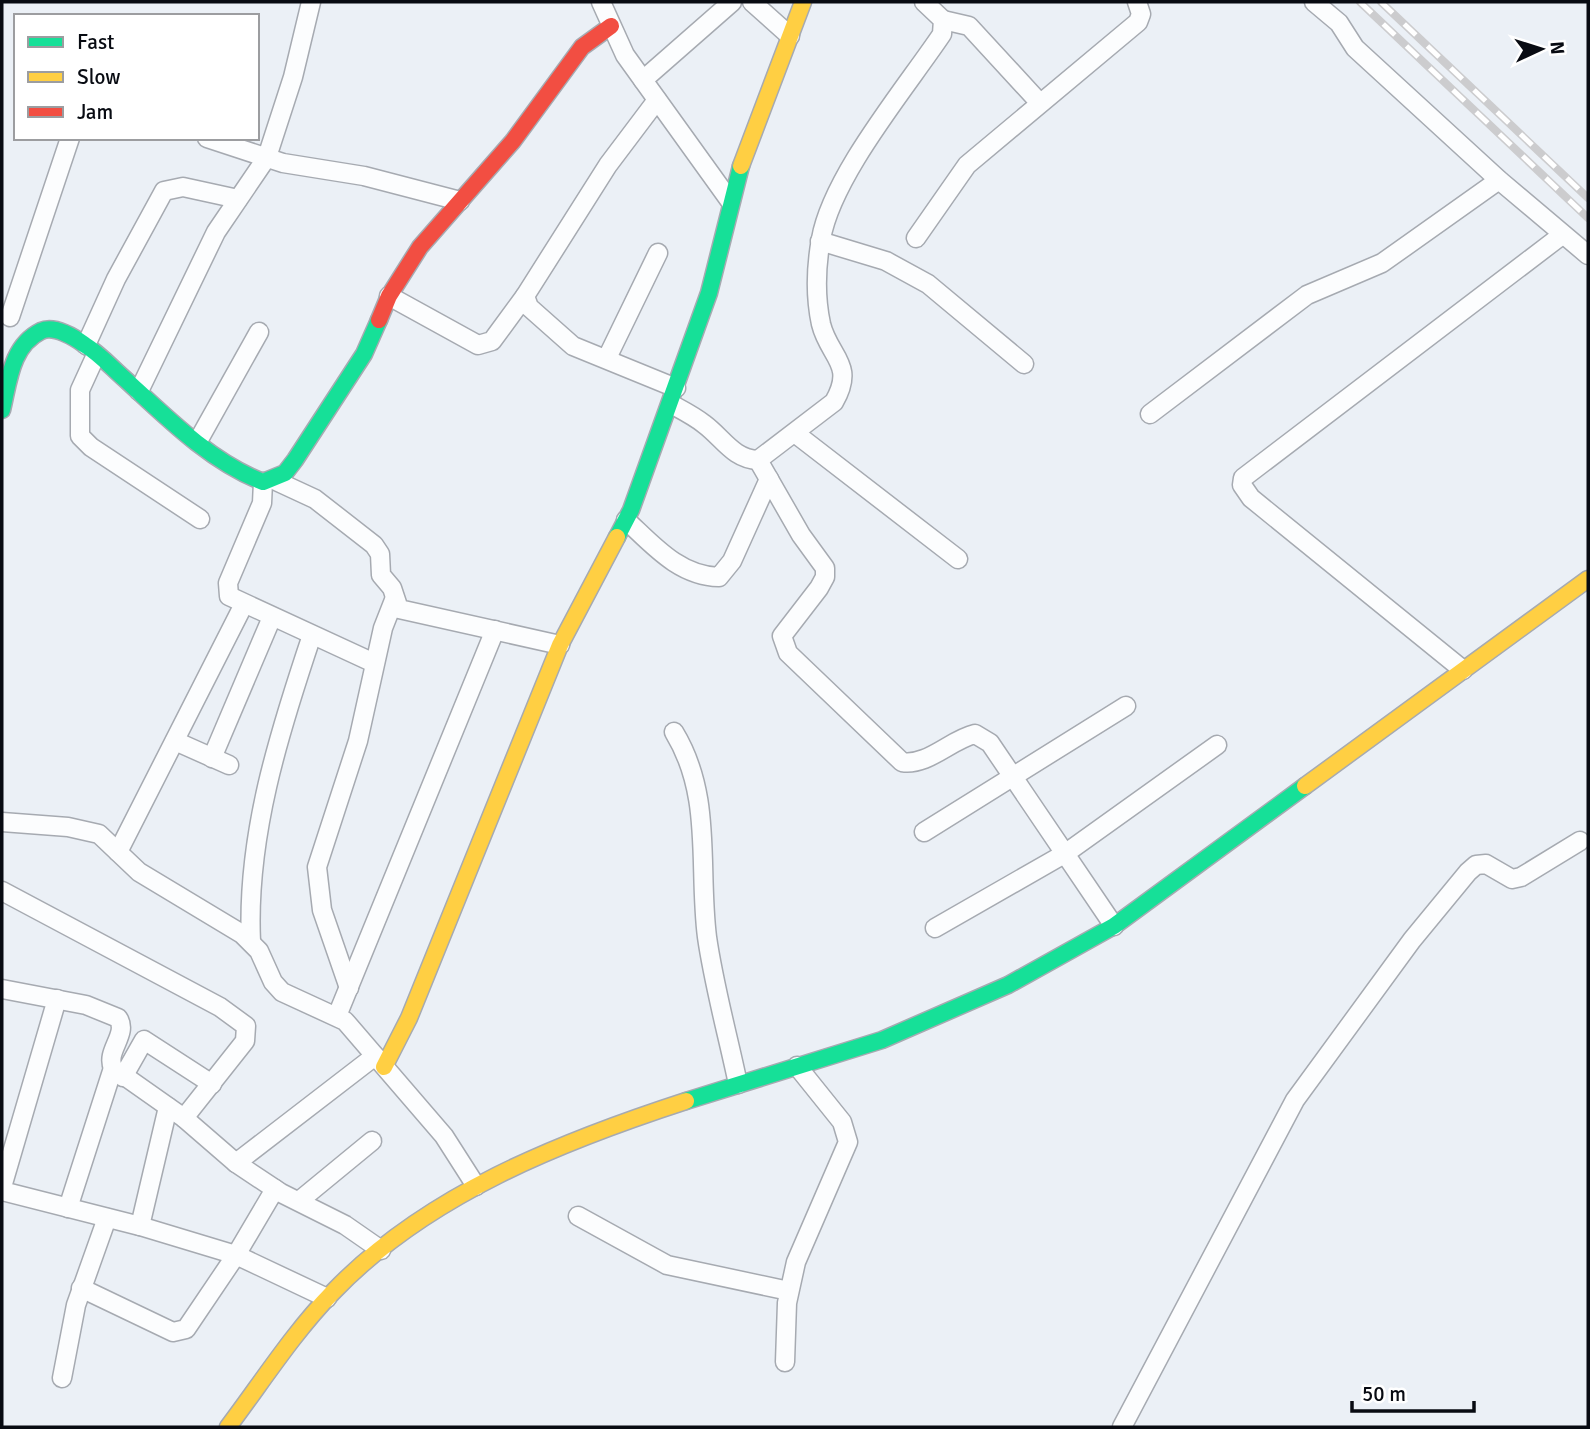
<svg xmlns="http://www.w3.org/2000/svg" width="1590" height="1429" font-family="Signika,sans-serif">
	<rect width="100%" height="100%" fill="#ebf0f6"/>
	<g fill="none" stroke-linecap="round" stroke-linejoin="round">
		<g stroke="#a6aab1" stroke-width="21">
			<g id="street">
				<polyline points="601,2 625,55 730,201"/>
				<polyline points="752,2 790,36"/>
				<polyline points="1314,2 1339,23 1355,48 1499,180 1588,255"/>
				<polyline points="943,20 969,26 1039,102"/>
				<polyline points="643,80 732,2"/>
				<polyline points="657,100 608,165 525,296 529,307 573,346 676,388"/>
				<polyline points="207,138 283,163 364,176 460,201"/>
				<polyline points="916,238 967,165 1138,22 1141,14 1137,2"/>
				<polyline points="820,241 886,261 928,284 1024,364"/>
				<polyline points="389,296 478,345 492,341 525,296"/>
				<polyline points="10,317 70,138"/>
				<polyline points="86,345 116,279 164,191 183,187 238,199"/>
				<polyline points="96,355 80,390 80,436 91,447 200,519"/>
				<polyline points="607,358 658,253"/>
				<polyline points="139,391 216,232 267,157 293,77 311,2"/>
				<path d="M671 404C682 410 694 416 704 424 723 438 733 459 758 460L834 402C856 364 829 357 821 324 815 296 816 267 821 239 832 176 905 89 942 34L943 20 924 2"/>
				<polyline points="1150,414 1307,295 1382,263 1499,180"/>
				<polyline points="796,434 958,559"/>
				<polyline points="198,441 259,332"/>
				<path d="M758 460 801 535 825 568V577L819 588 782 636 788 653 902 762C928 766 950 740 975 734L990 743 1114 926"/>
				<polyline points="274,480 315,499 374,545 380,554 381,575 392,588 399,609 560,645"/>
				<polyline points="263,482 262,503 228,583 229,596 374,663"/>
				<path d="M626 520C653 545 679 576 719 577L732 561 769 479"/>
				<polyline points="1463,670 1251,498 1242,485 1243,478 1562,235"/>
				<path d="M674 732C713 796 698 865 707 937 714 986 728 1036 738 1084"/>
				<polyline points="175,741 229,765"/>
				<polyline points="212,758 272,617"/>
				<polyline points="2,822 68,827 99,834 139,872 242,934 259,951 273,982 282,992 345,1021 444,1136 476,1186"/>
				<polyline points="924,832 1126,706"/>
				<polyline points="118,852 244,604"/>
				<polyline points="2,891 220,1007 246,1026 245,1041 184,1118"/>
				<polyline points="935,928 1066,853 1217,745"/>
				<path d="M251 942C246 837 279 733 312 635"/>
				<polyline points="349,988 322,910 317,867 358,741 383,628 394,600"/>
				<path d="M2 989 86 1005 118 1018C129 1034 105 1051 113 1068L184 1118 236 1163 281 1193 345 1225 381 1250"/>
				<polyline points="337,1016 495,630"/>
				<polyline points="123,1077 144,1040 212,1084"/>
				<polyline points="236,1163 375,1056"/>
				<polyline points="2,1187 57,999"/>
				<polyline points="2,1191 140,1226 236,1255 327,1298"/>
				<polyline points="299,1201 372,1141"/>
				<polyline points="68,1208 113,1068"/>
				<polyline points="578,1216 667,1265 789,1291"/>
				<polyline points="140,1226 168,1107"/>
				<polyline points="81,1288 173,1332 186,1329 236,1255 275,1189"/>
				<polyline points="785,1362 787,1303 796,1262 848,1142 842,1122 797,1066"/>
				<polyline points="62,1378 76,1305 107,1218"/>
				<polyline points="1122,1427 1295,1100 1412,940 1468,872 1476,865 1486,864 1512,879 1521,877 1580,841"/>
			</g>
		</g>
		<g stroke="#a6aab1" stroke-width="19">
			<g id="fast">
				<path d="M2 410C9 381 11 346 41 331 54 325 74 337 85 345 100 354 113 369 126 380 167 418 211 462 263 482L285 473 295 460 364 354 379 320"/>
				<polyline points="617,537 631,510 709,293 741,166"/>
				<polyline points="686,1101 882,1040 1008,985 1114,926 1305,786"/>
			</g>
		</g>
		<g stroke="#a6aab1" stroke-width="19">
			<g id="slow">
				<polyline points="741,166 803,2"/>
				<polyline points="1305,786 1588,579"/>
				<polyline points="384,1067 409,1018 560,645 617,537"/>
				<path d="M228 1427C262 1382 293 1333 333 1292 426 1195 560 1142 686 1101"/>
			</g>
		</g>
		<g stroke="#a6aab1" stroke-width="19">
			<polyline id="jam" points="379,320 389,296 420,247 513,141 582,47 611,26"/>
		</g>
		<use href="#street" stroke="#fcfdfe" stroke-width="18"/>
		<use href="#fast" stroke="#16e098" stroke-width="16"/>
		<use href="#slow" stroke="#ffcf43" stroke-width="16"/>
		<use href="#jam" stroke="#f24e42" stroke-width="16"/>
		<g stroke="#ccccce" stroke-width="8">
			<g id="rail">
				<polyline points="1360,2 1588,218"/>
				<polyline points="1381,2 1588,198"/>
			</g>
		</g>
		<use href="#rail" stroke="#fff" stroke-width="5" stroke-dasharray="16" stroke-linecap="butt"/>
	</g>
	<rect width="1590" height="1429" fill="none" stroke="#080b12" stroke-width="7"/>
	<rect x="14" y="14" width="245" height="126" fill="#ffffff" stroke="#9c9da0" stroke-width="2"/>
	<rect x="28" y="37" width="35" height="10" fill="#16e098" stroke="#9c9da0" stroke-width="2"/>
	<text x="77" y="49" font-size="21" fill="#080b12">Fast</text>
	<rect x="28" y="72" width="35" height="10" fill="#ffcf43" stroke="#9c9da0" stroke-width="2"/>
	<text x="77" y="84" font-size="21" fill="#080b12">Slow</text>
	<rect x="28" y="107" width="35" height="10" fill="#f24e42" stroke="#9c9da0" stroke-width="2"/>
	<text x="77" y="119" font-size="21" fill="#080b12">Jam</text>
	<g transform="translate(1541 49) rotate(86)" stroke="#ffffff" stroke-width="5" paint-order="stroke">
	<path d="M0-5L12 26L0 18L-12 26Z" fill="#080b12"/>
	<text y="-10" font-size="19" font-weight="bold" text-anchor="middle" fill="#080b12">N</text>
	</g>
	<path d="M1352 1401v10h122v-10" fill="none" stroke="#080b12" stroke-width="3.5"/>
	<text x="1362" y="1401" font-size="21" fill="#080b12" stroke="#ffffff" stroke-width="5" paint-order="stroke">50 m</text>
</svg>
